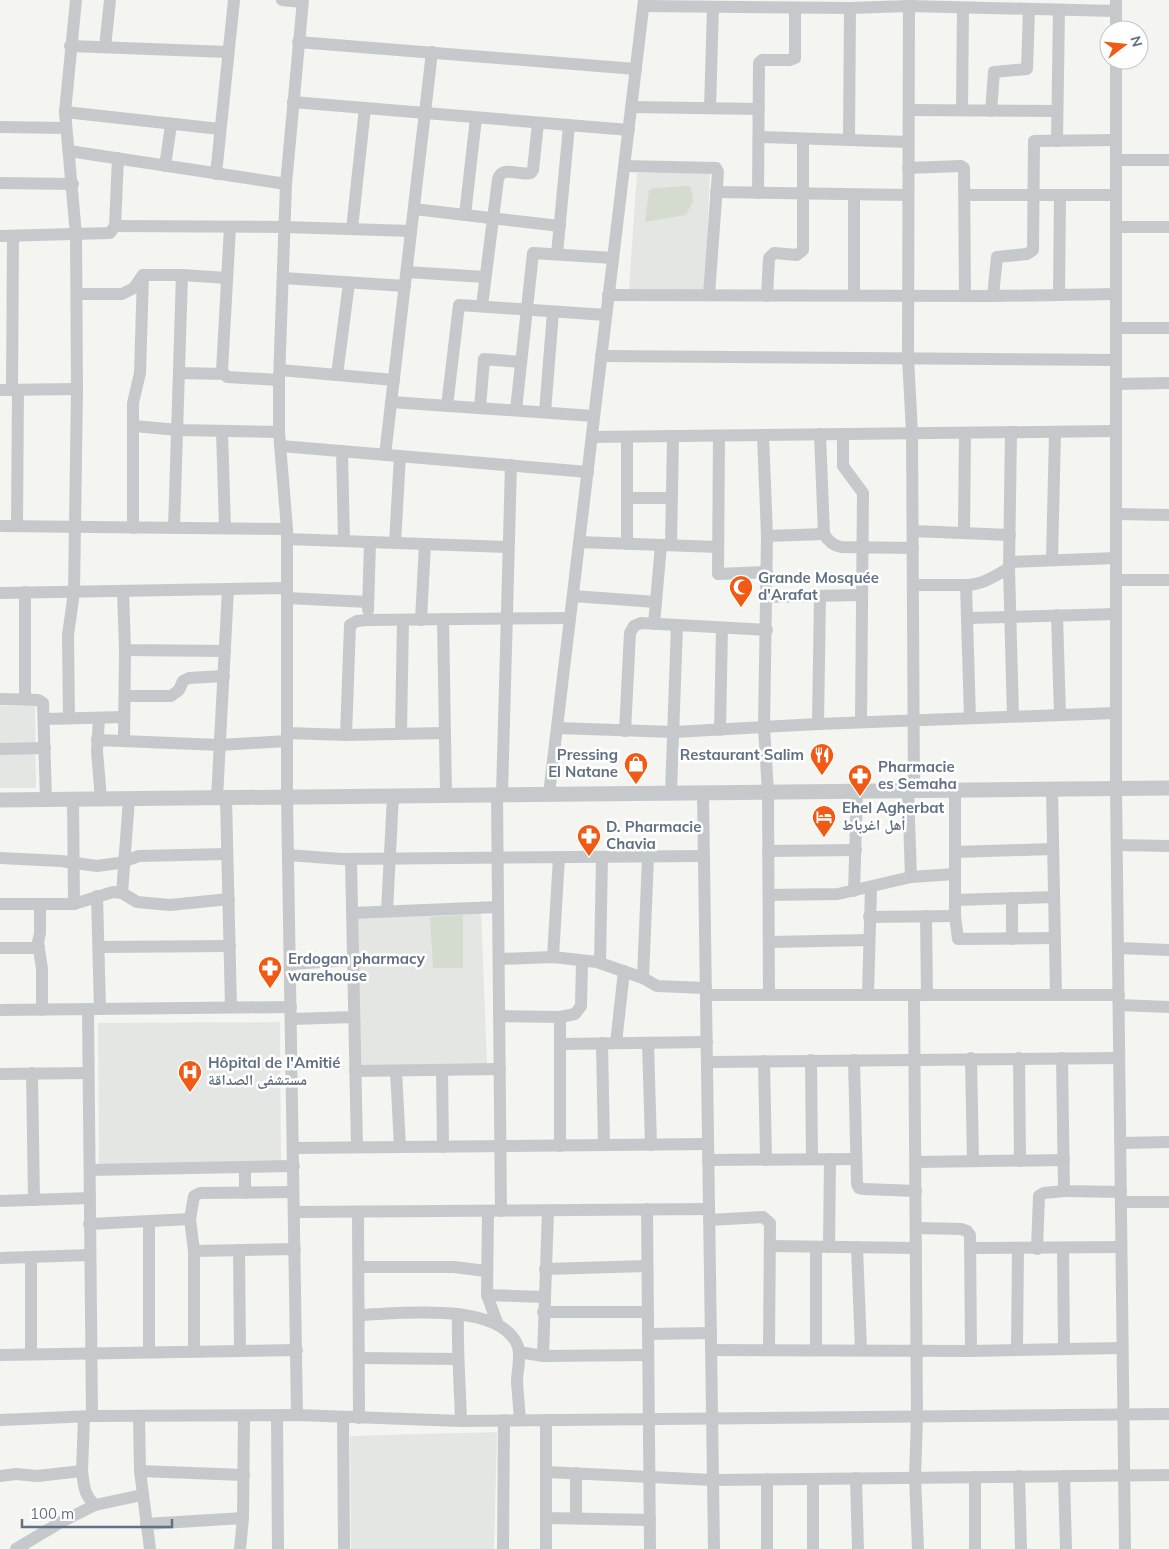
<svg xmlns="http://www.w3.org/2000/svg" width="1169" height="1549" font-family="Mulish,'Noto Naskh Arabic',sans-serif">
	<rect width="100%" height="100%" fill="#f4f4f0"/>
	<g fill="#e4e6e3">
		<polygon points="637,173 710,173 705,290 629,290"/>
		<polygon points="0,706 35,706 36,788 0,788"/>
		<polygon points="481,909 487,1065 360,1069 354,914"/>
		<polygon points="280,1022 281,1164 99,1167 98,1023"/>
		<polygon points="497,1432 494,1549 351,1549 350,1436"/>
	</g>
	<g fill="#d4dcd0">
		<polygon points="686,186 691,187 693,201 686,215 645,222 649,190 655,188"/>
		<polygon points="463,915 463,968 433,968 430,917"/>
	</g>
	<g fill="none" stroke-linecap="round" stroke-linejoin="round">
		<g stroke="#c6c9cc" stroke-width="12">
			<polyline points="282,0 302,2"/>
			<polyline points="909,0 908,358 912,433 914,791"/>
			<polyline points="1116,0 1116,30"/>
			<polyline points="644,6 850,8 909,6 1116,11"/>
			<polyline points="298,42 636,69"/>
			<polyline points="70,46 228,52"/>
			<polyline points="105,47 110,0"/>
			<polyline points="1116,60 1116,788 1125,1549"/>
			<polyline points="293,102 629,130"/>
			<polyline points="631,107 759,109"/>
			<polyline points="710,108 713,7"/>
			<polyline points="909,110 1057,111"/>
			<polyline points="962,110 963,8"/>
			<polyline points="991,111 994,72 1027,69 1029,10"/>
			<polyline points="65,112 220,129"/>
			<polyline points="0,127 66,128"/>
			<polyline points="759,137 908,142"/>
			<polyline points="849,140 850,8"/>
			<polyline points="1057,141 1059,10"/>
			<polyline points="69,151 286,184"/>
			<polyline points="1116,160 1169,160"/>
			<polyline points="165,166 171,125"/>
			<polyline points="624,166 716,168 718,172 709,295"/>
			<polyline points="908,168 961,166 964,168 965,296"/>
			<polyline points="216,174 234,0"/>
			<polyline points="0,183 73,184"/>
			<polyline points="716,192 908,195"/>
			<polyline points="758,193 759,63 762,60 790,60 795,58 795,8"/>
			<polyline points="966,195 1116,195"/>
			<polyline points="414,209 560,226"/>
			<polyline points="465,215 476,118"/>
			<polyline points="115,226 285,227 411,231"/>
			<polyline points="230,227 222,371 227,377 279,380"/>
			<polyline points="1116,227 1169,227"/>
			<polyline points="352,229 365,108"/>
			<polyline points="0,236 110,233 115,226 118,158"/>
			<polyline points="557,254 569,126"/>
			<polyline points="407,272 485,277"/>
			<polyline points="283,278 405,286"/>
			<polyline points="77,294 122,294 134,288 143,275 182,275"/>
			<polyline points="1059,294 1060,195"/>
			<polyline points="608,295 993,296 1116,294"/>
			<polyline points="854,295 854,194"/>
			<polyline points="767,296 769,258 774,253 797,255 803,250 803,139"/>
			<polyline points="993,296 997,257 1027,254 1033,250 1034,141 1116,140"/>
			<path d="M482 306 498 179C503 165 519 176 531 173L533 170 538 123"/>
			<polyline points="1116,328 1169,328"/>
			<polyline points="601,356 1116,360"/>
			<polyline points="280,370 394,380"/>
			<polyline points="179,373 224,374"/>
			<polyline points="337,375 349,283"/>
			<polyline points="1116,384 1169,383"/>
			<polyline points="0,390 77,389"/>
			<polyline points="12,390 13,236"/>
			<polyline points="391,402 594,416"/>
			<polyline points="447,406 459,305 606,315"/>
			<polyline points="480,408 484,359 521,362"/>
			<polyline points="516,410 533,253 613,258"/>
			<polyline points="545,412 553,312"/>
			<polyline points="134,426 178,430 279,432"/>
			<polyline points="222,431 225,528"/>
			<polyline points="1011,432 1009,568 1013,716"/>
			<path d="M820 434 824 534C829 542 833 545 841 547L913 548"/>
			<polyline points="843,434 843,466 863,493 861,722"/>
			<polyline points="763,435 767,536"/>
			<polyline points="719,436 718,574 767,572"/>
			<polyline points="592,437 1116,431"/>
			<polyline points="281,446 588,472"/>
			<polyline points="342,451 344,541"/>
			<polyline points="385,455 432,52"/>
			<polyline points="627,498 672,498"/>
			<polyline points="1116,514 1169,515"/>
			<polyline points="0,526 287,529"/>
			<polyline points="17,526 18,390"/>
			<polyline points="133,528 133,403 140,373 143,275"/>
			<polyline points="174,528 182,275 227,278"/>
			<polyline points="913,531 1010,535"/>
			<polyline points="964,532 965,433"/>
			<polyline points="287,539 507,547"/>
			<polyline points="579,542 718,547"/>
			<polyline points="395,543 400,456"/>
			<polyline points="627,544 627,437"/>
			<polyline points="671,545 673,436"/>
			<polyline points="1052,560 1055,432"/>
			<polyline points="1010,562 1116,558"/>
			<polyline points="1116,580 1169,580"/>
			<polyline points="913,585 966,585 970,718"/>
			<path d="M966 585C982 585 995 576 1009 568"/>
			<polyline points="123,591 125,650 225,651"/>
			<polyline points="25,592 25,699"/>
			<polyline points="0,593 287,588"/>
			<polyline points="573,596 656,602"/>
			<polyline points="767,597 861,595"/>
			<polyline points="287,598 368,602"/>
			<polyline points="368,610 370,542"/>
			<polyline points="1057,615 1060,715"/>
			<polyline points="968,618 1116,614"/>
			<polyline points="443,619 446,795"/>
			<polyline points="421,620 425,544"/>
			<polyline points="654,624 661,545"/>
			<polyline points="125,696 171,696 179,690 183,681 189,678 224,676"/>
			<polyline points="0,699 38,700 43,703 46,799"/>
			<polyline points="69,718 68,635 74,592 77,389 76,235 65,112 76,0"/>
			<polyline points="99,718 97,751 101,799"/>
			<polyline points="45,719 124,717"/>
			<polyline points="818,724 820,596"/>
			<polyline points="557,728 674,732 818,724 1116,713"/>
			<polyline points="720,730 722,628"/>
			<polyline points="625,731 630,633 634,626 641,623 767,630"/>
			<polyline points="287,733 346,735 444,733"/>
			<polyline points="401,733 403,620"/>
			<polyline points="346,735 350,625 357,621 367,620 570,618"/>
			<polyline points="97,740 220,745 287,741"/>
			<polyline points="124,741 125,650"/>
			<polyline points="0,749 45,748"/>
			<polyline points="1052,789 1056,995"/>
			<polyline points="908,790 911,877"/>
			<polyline points="955,790 955,916 958,939 1054,938"/>
			<polyline points="671,793 677,626"/>
			<polyline points="703,793 714,1549"/>
			<polyline points="549,794 644,0"/>
			<polyline points="497,795 501,1211"/>
			<polyline points="502,795 511,465"/>
			<polyline points="217,798 228,589"/>
			<polyline points="226,798 231,1007"/>
			<polyline points="73,799 74,904"/>
			<polyline points="1117,845 1169,846"/>
			<polyline points="768,851 856,850"/>
			<polyline points="955,852 1053,849"/>
			<polyline points="288,855 341,859 704,856"/>
			<polyline points="0,858 61,861 97,866 119,863 139,856 227,854"/>
			<polyline points="351,859 357,1147"/>
			<polyline points="854,891 857,791"/>
			<polyline points="122,893 129,799"/>
			<polyline points="769,895 838,894 911,877 955,874"/>
			<polyline points="97,896 100,1009"/>
			<polyline points="1012,898 1012,939"/>
			<polyline points="955,900 1054,897"/>
			<polyline points="0,904 74,904 113,892 122,893 137,902 170,905 229,899"/>
			<polyline points="40,905 40,933 38,942 42,969 42,1010"/>
			<polyline points="387,911 393,796"/>
			<polyline points="352,913 498,907"/>
			<polyline points="926,916 927,995"/>
			<polyline points="869,917 955,916"/>
			<polyline points="769,942 869,940"/>
			<polyline points="99,947 230,946"/>
			<polyline points="0,948 39,948"/>
			<polyline points="1118,948 1169,950"/>
			<polyline points="553,957 559,857"/>
			<polyline points="499,959 553,957 597,962 643,978 657,986 706,988"/>
			<polyline points="600,963 602,857"/>
			<polyline points="290,964 353,960"/>
			<polyline points="643,978 648,857"/>
			<polyline points="706,995 1119,995"/>
			<polyline points="769,995 768,792 764,728 767,536 824,534"/>
			<polyline points="868,995 871,888"/>
			<polyline points="914,995 917,1417 915,1477 918,1549"/>
			<polyline points="1119,1005 1169,1007"/>
			<polyline points="88,1009 92,1416"/>
			<polyline points="0,1010 291,1007"/>
			<polyline points="499,1016 560,1017 560,1146"/>
			<polyline points="560,1017 575,1014 581,1006 582,961"/>
			<polyline points="291,1019 354,1017"/>
			<polyline points="602,1043 604,1145"/>
			<polyline points="616,1043 624,971"/>
			<polyline points="648,1043 651,1145"/>
			<polyline points="561,1044 707,1042"/>
			<polyline points="971,1058 973,1161"/>
			<polyline points="1019,1058 1020,1161"/>
			<polyline points="1062,1058 1064,1191 1121,1192"/>
			<polyline points="811,1060 812,1159"/>
			<polyline points="854,1060 857,1184 859,1188 864,1189 916,1191"/>
			<polyline points="764,1061 766,1160"/>
			<polyline points="707,1062 1119,1058"/>
			<polyline points="442,1070 443,1147"/>
			<polyline points="355,1071 500,1069"/>
			<polyline points="396,1071 400,1147"/>
			<polyline points="32,1073 34,1200"/>
			<polyline points="0,1074 88,1073"/>
			<polyline points="1120,1143 1169,1142"/>
			<polyline points="293,1148 708,1144"/>
			<polyline points="708,1160 855,1159"/>
			<polyline points="916,1162 1064,1160"/>
			<polyline points="90,1170 294,1166"/>
			<polyline points="245,1193 245,1167"/>
			<polyline points="0,1201 90,1198"/>
			<polyline points="1121,1202 1169,1202"/>
			<polyline points="647,1209 650,1549"/>
			<polyline points="488,1211 487,1295 498,1325"/>
			<polyline points="294,1212 709,1209"/>
			<polyline points="358,1213 359,1418"/>
			<polyline points="709,1220 763,1217 770,1223 769,1350"/>
			<polyline points="149,1223 149,1352"/>
			<polyline points="89,1224 190,1219"/>
			<polyline points="916,1228 961,1229 967,1231 970,1235 971,1351"/>
			<polyline points="770,1246 916,1248"/>
			<polyline points="816,1247 816,1350"/>
			<polyline points="829,1247 830,1159"/>
			<polyline points="857,1247 861,1350"/>
			<polyline points="971,1248 1121,1247"/>
			<polyline points="1063,1248 1064,1349"/>
			<polyline points="1037,1249 1039,1196 1044,1193 1064,1191"/>
			<polyline points="239,1250 240,1351"/>
			<polyline points="194,1251 295,1249"/>
			<polyline points="31,1257 31,1354"/>
			<polyline points="0,1258 90,1255"/>
			<polyline points="359,1267 454,1267 486,1271"/>
			<polyline points="545,1269 647,1266"/>
			<polyline points="487,1295 544,1297"/>
			<polyline points="543,1312 648,1312"/>
			<path d="M458 1314C457 1350 460 1385 461 1421"/>
			<path d="M359 1315C398 1314 497 1301 517 1344 522 1355 517 1370 517 1382 518 1395 519 1407 520 1420"/>
			<polyline points="648,1334 711,1333"/>
			<polyline points="711,1350 971,1351 1122,1348"/>
			<polyline points="1017,1350 1018,1248"/>
			<polyline points="194,1351 194,1251 190,1219 194,1196 200,1193 293,1192"/>
			<polyline points="519,1352 543,1356 648,1355"/>
			<polyline points="0,1355 297,1350"/>
			<polyline points="543,1356 548,1211"/>
			<polyline points="359,1358 457,1359"/>
			<polyline points="297,1415 287,797 287,529 279,432 279,380 286,184 303,0"/>
			<polyline points="139,1416 140,1471 150,1549"/>
			<polyline points="277,1416 278,1549"/>
			<polyline points="343,1417 344,1549"/>
			<polyline points="0,1420 92,1416 297,1415 461,1421 1169,1414"/>
			<path d="M82 1471C84 1486 84 1495 95 1505L142 1495"/>
			<polyline points="140,1471 244,1475"/>
			<polyline points="546,1472 713,1480 1169,1475"/>
			<polyline points="0,1476 16,1474 37,1476 82,1471 84,1418"/>
			<polyline points="1019,1476 1021,1549"/>
			<polyline points="1064,1476 1066,1549"/>
			<polyline points="856,1478 858,1549"/>
			<polyline points="767,1479 767,1549"/>
			<polyline points="576,1517 576,1473"/>
			<polyline points="547,1518 650,1520"/>
			<polyline points="146,1524 243,1518"/>
			<polyline points="16,1549 61,1522 95,1505"/>
			<polyline points="240,1549 243,1518 244,1416"/>
			<polyline points="503,1549 504,1420"/>
			<polyline points="546,1549 546,1420"/>
			<polyline points="813,1549 813,1479"/>
			<polyline points="975,1549 975,1477"/>
		</g>
		<polyline stroke="#c6c9cc" stroke-width="15" points="0,800 1169,788"/>
	</g>
	<defs>
		<g id="mosque-pin" transform="scale(1.25)"><path d="M0 17L-7.5 6A9.5 9.5 0 1 1 7.5 6Z" fill="#f05a14" stroke="#fff"/><path d="M3.5-4.9A6 6 0 1 0 3.5 4.9A5 5 0 1 1 3.5-4.9Z" fill="#fff"/></g>
		<g id="restaurant-pin" transform="scale(1.25)"><path d="M0 17L-7.5 6A9.5 9.5 0 1 1 7.5 6Z" fill="#f05a14" stroke="#fff"/><path d="M-5-6h1v4h1v-4h1v4h1v-4h1v5L-1.5 .5V6h-2V.5L-5-1ZM5-6V6H3V1.5H1.5Q1.5-4 5-6Z" fill="#fff"/></g>
		<g id="shop-pin" transform="scale(1.25)"><path d="M0 17L-7.5 6A9.5 9.5 0 1 1 7.5 6Z" fill="#f05a14" stroke="#fff"/><path d="M-5-2.5h2.3a2.7 3.5 0 0 1 5.4 0H5L5.5 6h-11ZM-1.5-2.5h3a1.5 2.3 0 0 0-3 0Z" fill="#fff"/></g>
		<g id="pharmacy-pin" transform="scale(1.25)"><path d="M0 17L-7.5 6A9.5 9.5 0 1 1 7.5 6Z" fill="#f05a14" stroke="#fff"/><path d="M-2-6h4v4h4v4h-4v4h-4v-4h-4v-4h4Z" fill="#fff"/></g>
		<g id="hotel-pin" transform="scale(1.25)"><path d="M0 17L-7.5 6A9.5 9.5 0 1 1 7.5 6Z" fill="#f05a14" stroke="#fff"/><path d="M-6-4.5h1.5V1H6V5H4.5V3h-9V5H-6ZM-4 0a1.8 1.8 0 1 1 3.6 0ZM.5 0V-2.5h3Q6-2.5 6 0Z" fill="#fff"/></g>
		<g id="hospital-pin" transform="scale(1.25)"><path d="M0 17L-7.5 6A9.5 9.5 0 1 1 7.5 6Z" fill="#f05a14" stroke="#fff"/><path d="M-5-5h3v3.5h4V-5h3V5h-3V1.5h-4V5h-3Z" fill="#fff"/></g>
	</defs>
	<g fill-rule="evenodd">
		<use href="#mosque-pin" x="741" y="587"/>
		<use href="#restaurant-pin" x="822" y="755"/>
		<use href="#shop-pin" x="636" y="764"/>
		<use href="#pharmacy-pin" x="860" y="776"/>
		<use href="#hotel-pin" x="824" y="817"/>
		<use href="#pharmacy-pin" x="589" y="836"/>
		<use href="#pharmacy-pin" x="270" y="968"/>
		<use href="#hospital-pin" x="190" y="1072"/>
	</g>
	<g text-anchor="middle" stroke-width="5" stroke-linejoin="round" paint-order="stroke">
		<g font-size="15" font-weight="bold" fill="#617183" stroke="#fff" text-anchor="start">
			<text x="758" y="583">Grande Mosquée<tspan x="758" dy="17">d'Arafat</tspan></text>
			<text x="618" y="760" text-anchor="end">Pressing<tspan x="618" dy="17">El Natane</tspan></text>
			<text x="804" y="760" text-anchor="end">Restaurant Salim</text>
			<text x="878" y="772">Pharmacie<tspan x="878" dy="17">es Semaha</tspan></text>
			<text x="842" y="813">Ehel Agherbat<tspan x="842" dy="17">أهل اغرباط</tspan></text>
			<text x="606" y="832">D. Pharmacie<tspan x="606" dy="17">Chavia</tspan></text>
			<text x="288" y="964">Erdogan pharmacy<tspan x="288" dy="17">warehouse</tspan></text>
			<text x="208" y="1068">Hôpital de l'Amitié<tspan x="208" dy="17">مستشفى الصداقة</tspan></text>
		</g>
	</g>
	<g transform="translate(1124 45) rotate(74)"><circle r="24" fill="#ffffff" stroke="#c0c6cd"/>
	<path d="M0-4L9 19L0 12L-9 19Z" fill="#f05a14"/>
	<text y="-8" font-size="14" font-weight="bold" text-anchor="middle" fill="#617183">N</text>
	</g>
	<path d="M22 1519v8h150v-8" fill="none" stroke="#617183" stroke-width="2.5"/>
	<text x="30" y="1519" font-size="15" fill="#617183" stroke="#ffffff" stroke-width="4" paint-order="stroke">100 m</text>
</svg>
